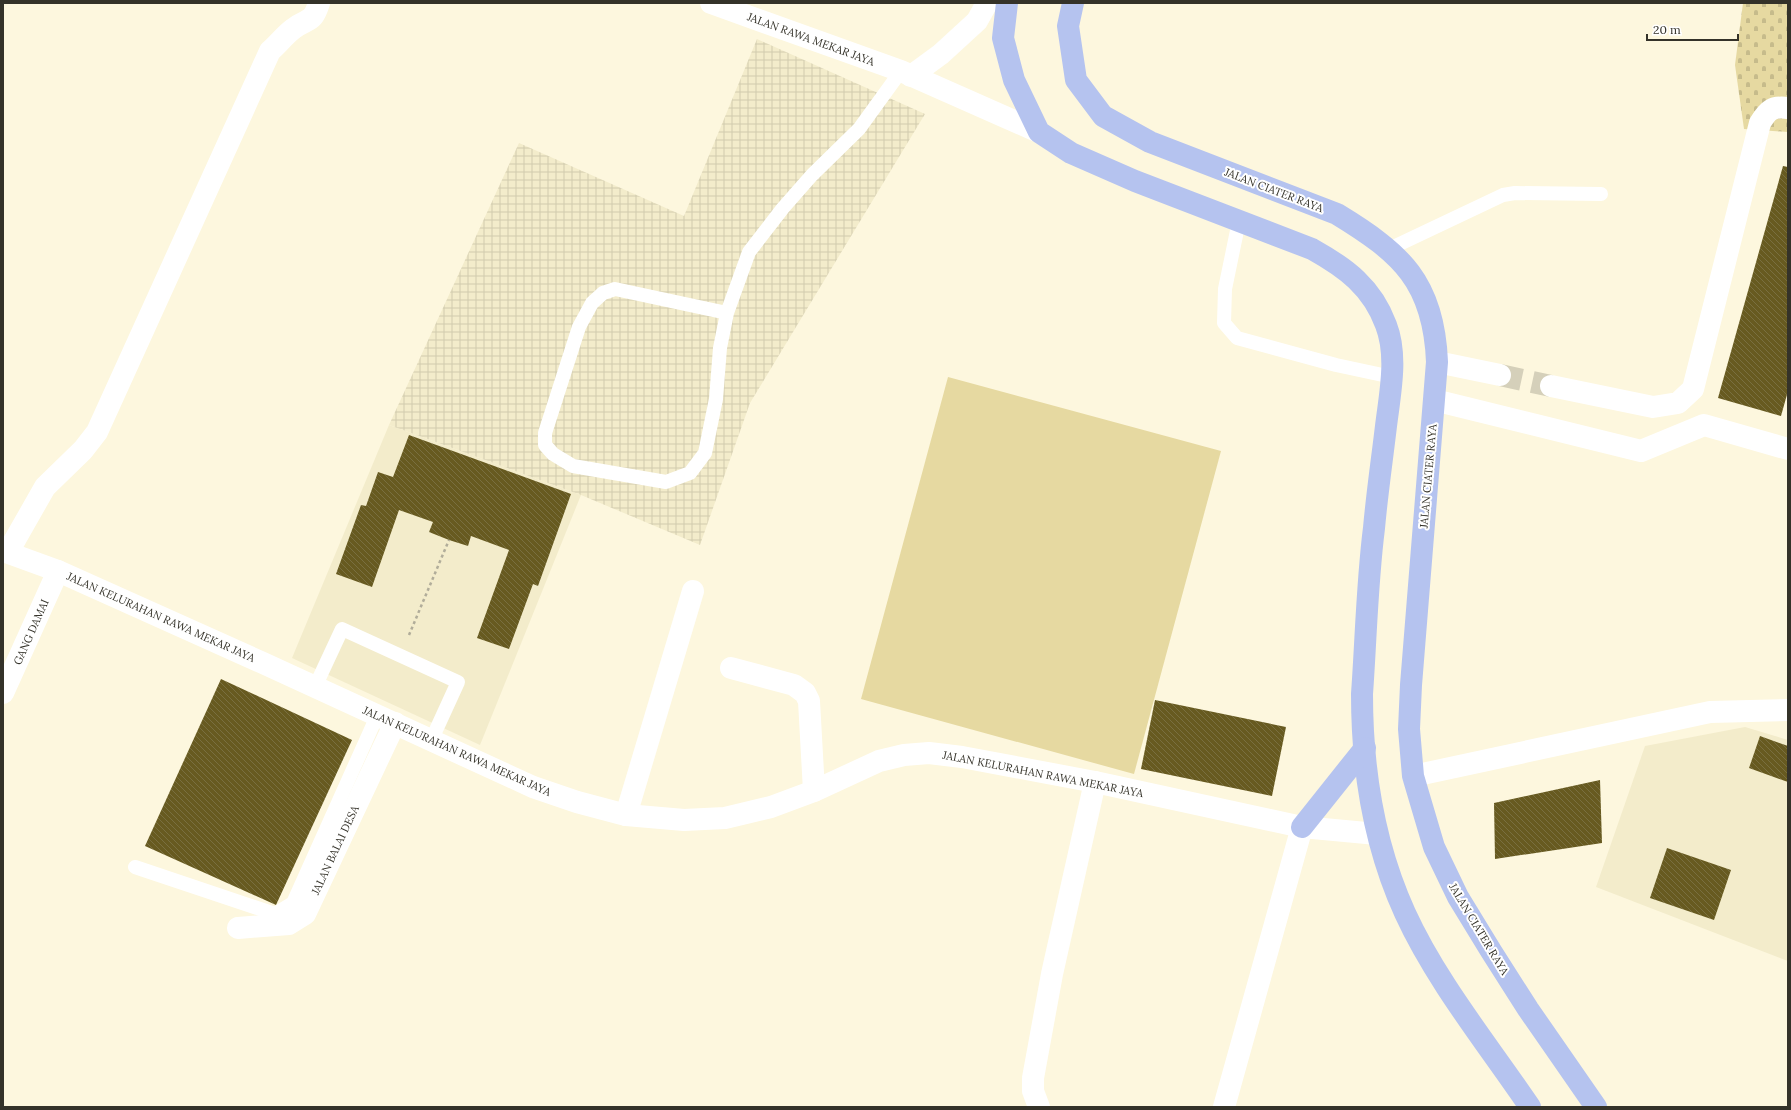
<svg xmlns="http://www.w3.org/2000/svg" width="1791" height="1110" font-family="Lora,serif">
	<defs>
		<pattern id="industrial-grid" width="8" height="8" patternUnits="userSpaceOnUse"><rect width="8" height="8" fill="#f3eccb"/><path d="M0 4h8M4 0v8" fill="none" stroke="#d1cbae"/></pattern>
		<pattern id="cemetery-stones" width="16" height="16" patternUnits="userSpaceOnUse"><rect width="16" height="16" fill="#e6d9a1"/><path d="M2 7V4a2 2 0 0 1 4 0v3zM10 15v-3a2 2 0 0 1 4 0v3z" fill="#c6bb8b"/></pattern>
		<pattern id="building-back-hatch" width="6" height="6" patternUnits="userSpaceOnUse"><rect width="6" height="6" fill="#675a20"/><path d="M-1 5l2 2M0 0l6 6M5-1l2 2" fill="none" stroke="#796f40"/></pattern>
	</defs>
	<rect width="100%" height="100%" fill="#fdf7de"/>
	<g fill="#f3eccb">
		<polygon points="389,425 581,495 480,745 292,658"/>
		<polygon points="1745,727 1788,740 1788,961 1596,887 1645,746"/>
	</g>
	<polygon fill="url(#industrial-grid)" points="757,39 925,114 750,403 700,545 581,495 389,425 519,143 684,216"/>
	<polygon fill="url(#cemetery-stones)" points="1743,3 1788,3 1788,132 1744,129 1735,65"/>
	<polygon fill="#e6d9a1" points="948,377 1221,451 1134,774 861,699"/>
	<g fill="url(#building-back-hatch)">
		<polygon points="1783,166 1788,167 1788,391 1781,416 1718,398"/>
		<polygon points="409,435 571,494 538,586 533,584 509,649 477,638 509,550 471,536 468,546 449,540 429,532 433,522 399,510 372,587 336,574 361,505 366,506 378,472 393,477"/>
		<polygon points="221,679 352,740 276,905 145,846"/>
		<polygon points="1155,700 1286,727 1272,796 1141,769"/>
		<polygon points="1760,736 1788,746 1788,782 1749,768"/>
		<polygon points="1600,780 1602,843 1495,859 1494,803"/>
		<polygon points="1667,848 1731,870 1714,920 1650,898"/>
	</g>
	<g fill="none" stroke-linecap="round" stroke-linejoin="round">
		<polyline stroke="#d5d0ba" stroke-width="22" stroke-dasharray="22 11" stroke-linecap="butt" points="1500,375 1551,386"/>
		<polyline stroke="#b1ad9a" stroke-width="2.5" stroke-dasharray="3 3" stroke-linecap="butt" points="409,635 449,540"/>
		<g stroke="#fff" stroke-width="14">
			<polyline points="1239,221 1225,289 1224,323 1237,338 1336,365 1392,377"/>
			<polyline points="1389,249 1503,195 1515,193 1601,194"/>
			<polyline points="727,313 615,289 603,293 592,303 579,327 545,433 545,445 553,454 573,466 666,482 690,473 705,453 716,399 720,348 727,313 749,252 783,208 812,175 859,129 901,71"/>
			<polyline points="315,687 342,629 458,682 431,741"/>
			<polyline points="135,867 275,914 293,903 377,716"/>
		</g>
		<g stroke="#fff" stroke-width="22">
			<polyline points="711,3 901,71 1039,132"/>
			<polyline points="911,76 941,54 977,21 987,3"/>
			<polyline points="1437,362 1500,375"/>
			<path d="M1551 386 1653 407 1678 403 1693 389 1760 123C1768 110 1772 106 1788 108"/>
			<polyline points="1434,400 1641,451 1704,425 1788,449"/>
			<path d="M8 552 45 487 83 450 97 432 270 51C278 44 285 35 293 29 308 17 312 25 319 3"/>
			<polyline points="731,668 794,685 805,693 809,701 814,791"/>
			<polyline points="3,693 58,571"/>
			<polyline points="1413,776 1710,712 1788,710"/>
			<polyline points="626,815 693,591"/>
			<polyline points="238,928 289,924 305,914 395,723"/>
			<polyline points="1039,1107 1033,1091 1033,1078 1052,974 1095,782"/>
			<polyline points="1224,1107 1302,827"/>
		</g>
		<polyline stroke="#fff" stroke-width="22" points="3,551 58,571 263,663 533,787 577,802 626,815 684,820 725,818 771,807 814,791 879,761 904,755 929,753 962,757 1095,782 1302,827 1377,834"/>
		<g stroke="#b5c3ef" stroke-width="22">
			<path d="M1007 3 1003 38 1014 80 1039 132 1071 153 1135 181 1312 249C1346 268 1372 287 1386 325 1398 356 1390 393 1386 426 1382 460 1377 494 1374 528 1367 583 1366 639 1362 694 1362 769 1374 845 1405 913 1436 981 1488 1045 1530 1107"/>
			<path d="M1073 3 1068 26 1076 80 1103 116 1150 142 1337 214C1401 253 1434 282 1437 362L1411 685 1409 729 1413 776 1434 847 1458 897 1491 951 1528 1009 1596 1107"/>
			<polyline points="1302,827 1365,748"/>
		</g>
	</g>
	<g text-anchor="middle" stroke-width="4" stroke-linejoin="round" paint-order="stroke">
		<g font-size="11" fill="#343229" stroke="#fff">
			<text transform="translate(811 39) rotate(20)" y="4">JALAN RAWA MEKAR JAYA</text>
			<text transform="translate(1274 190) rotate(21)" y="4">JALAN CIATER RAYA</text>
			<text transform="translate(1428 476) rotate(-85)" y="4">JALAN CIATER RAYA</text>
			<text transform="translate(161 617) rotate(24)" y="4">JALAN KELURAHAN RAWA MEKAR JAYA</text>
			<text transform="translate(31 632) rotate(-66)" y="4">GANG DAMAI</text>
			<text transform="translate(457 751) rotate(24)" y="4">JALAN KELURAHAN RAWA MEKAR JAYA</text>
			<text transform="translate(1043 774) rotate(11)" y="4">JALAN KELURAHAN RAWA MEKAR JAYA</text>
			<text transform="translate(335 850) rotate(-65)" y="4">JALAN BALAI DESA</text>
			<text transform="translate(1479 929) rotate(59)" y="4">JALAN CIATER RAYA</text>
		</g>
	</g>
	<rect width="1791" height="1110" fill="none" stroke="#343229" stroke-width="8"/>
	<path d="M1647 34v6h91v-6" fill="none" stroke="#343229" stroke-width="2"/>
	<text x="1653" y="34" font-size="12" fill="#343229" stroke="#ffffff" stroke-width="3" paint-order="stroke">20 m</text>
</svg>
